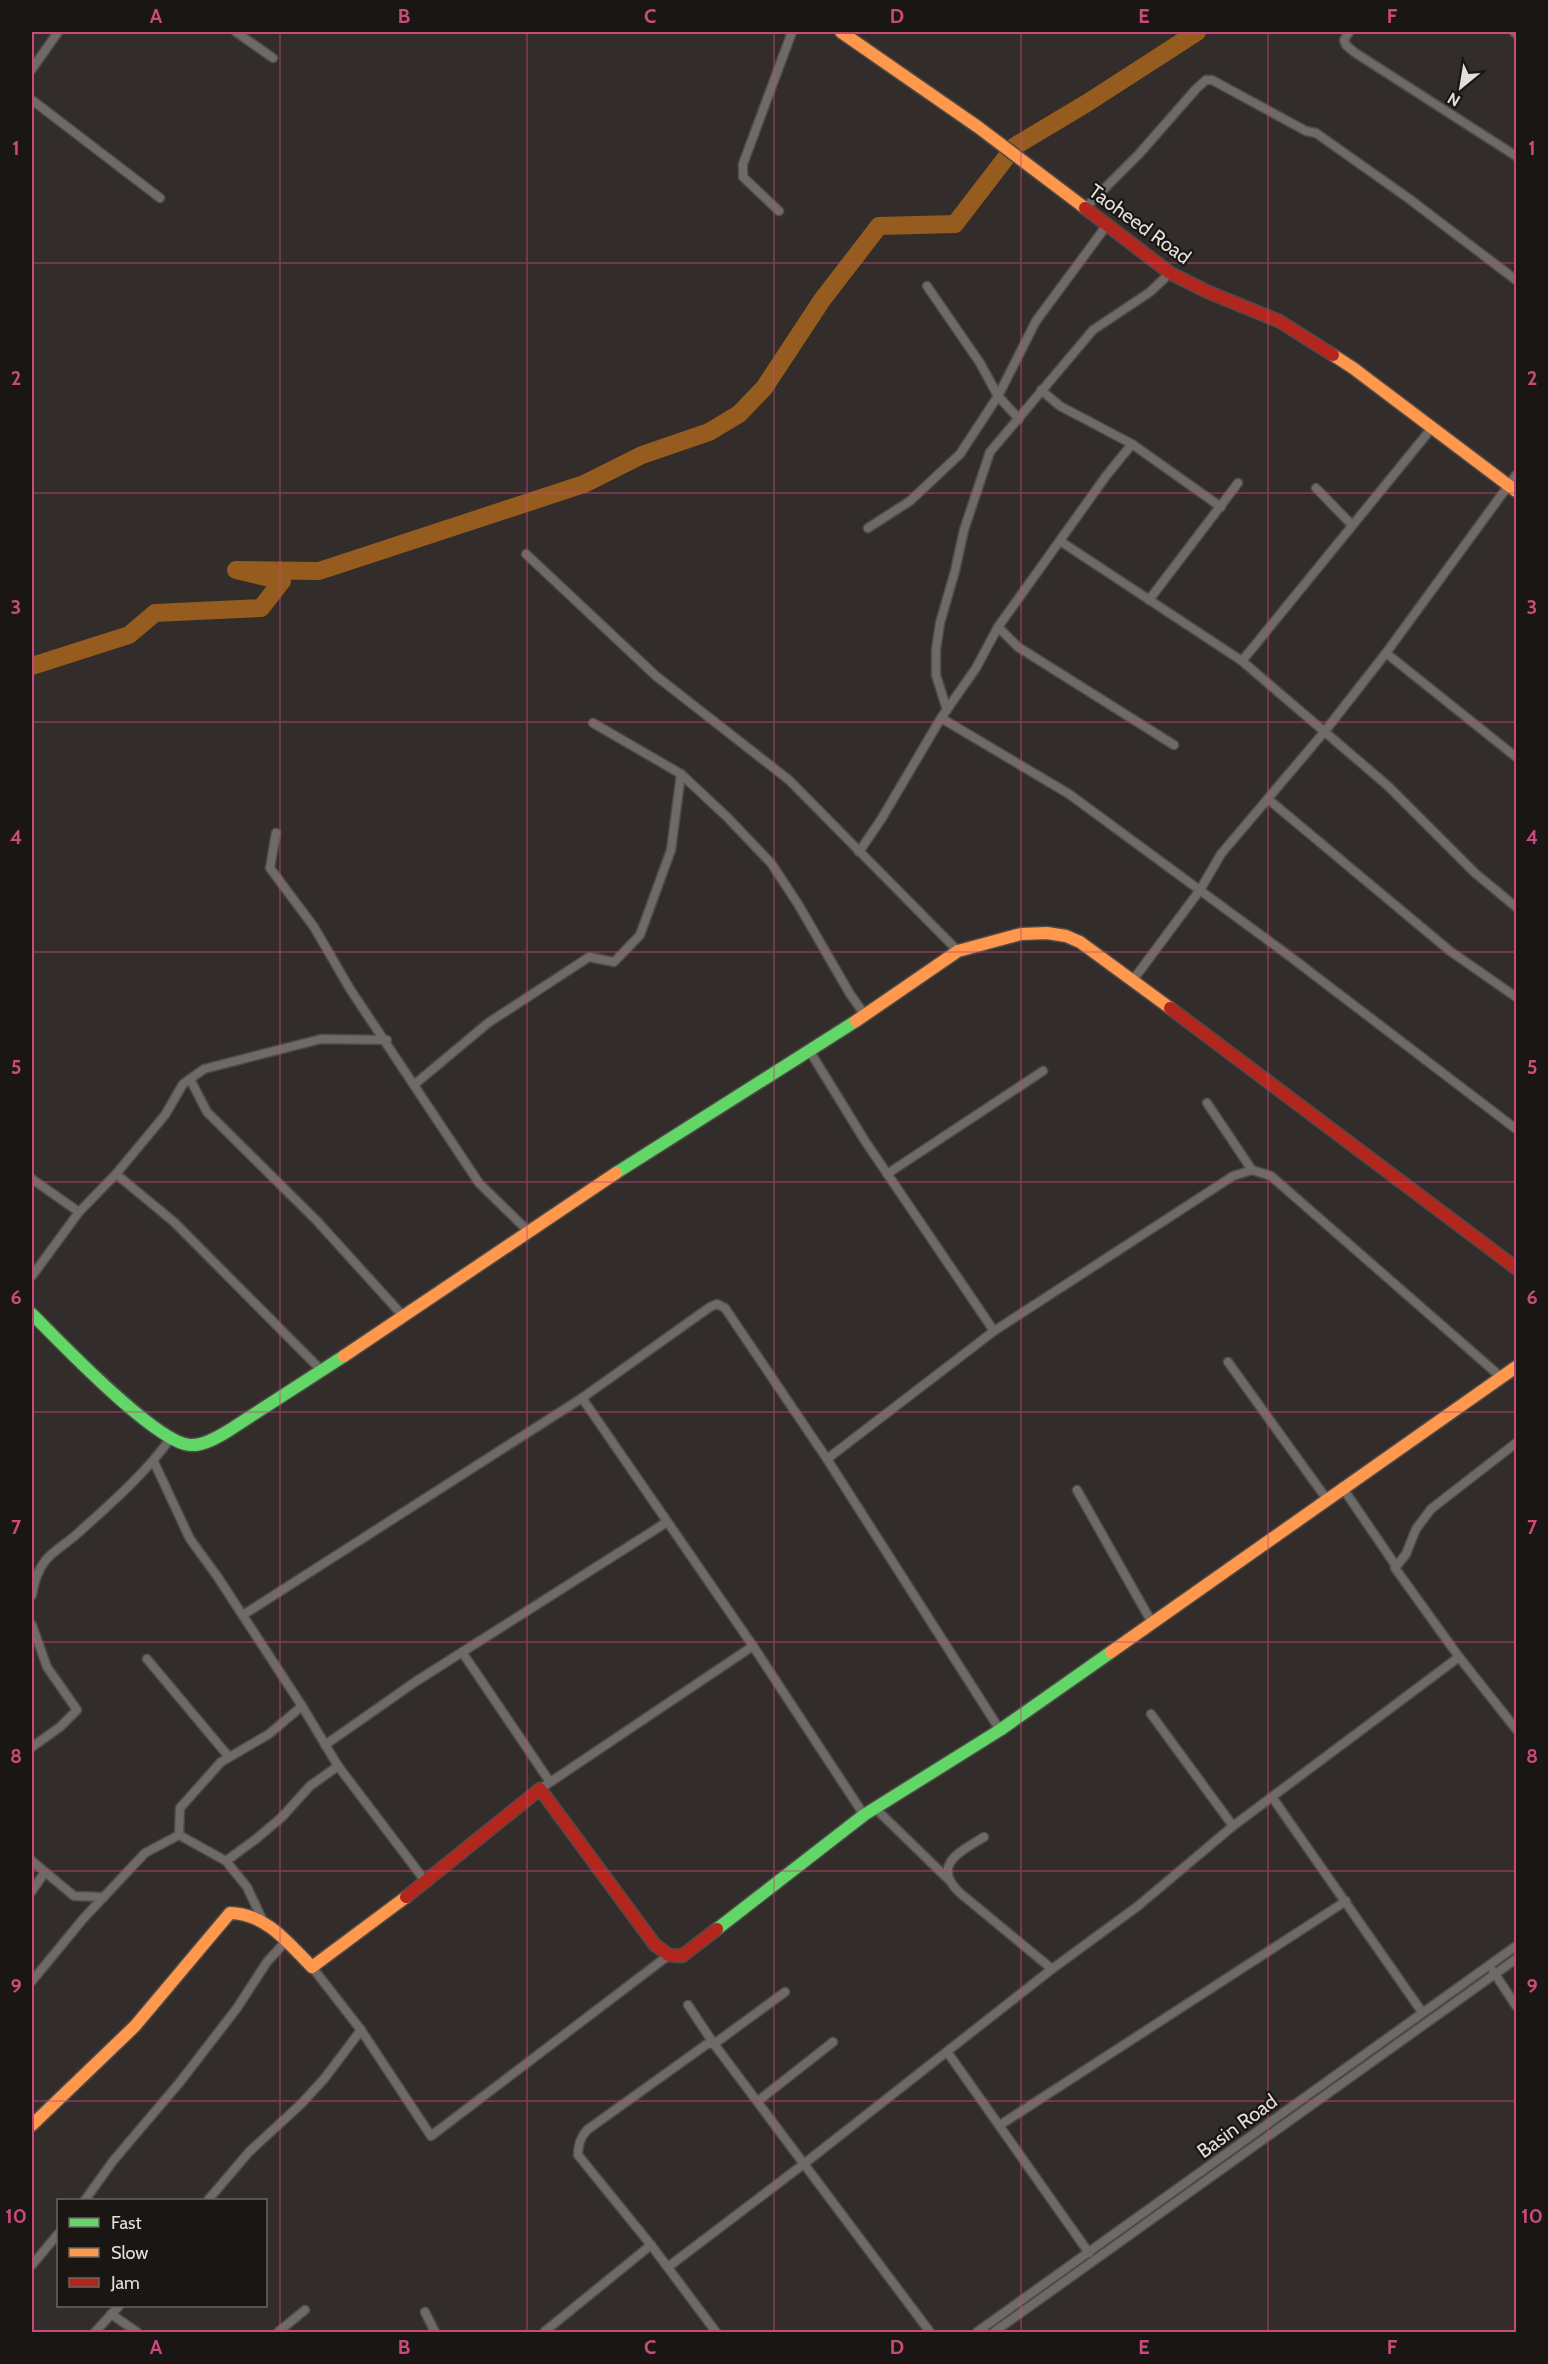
<svg xmlns="http://www.w3.org/2000/svg" width="1548" height="2364" font-family="Cabin,sans-serif">
	<rect width="100%" height="100%" fill="#322d2a"/>
	<g fill="none" stroke-linecap="round" stroke-linejoin="round">
		<polyline stroke="#965b1e" stroke-width="18" points="32,666 129,635 155,613 261,608 282,581 236,570 319,571 584,484 642,455 709,432 739,414 764,388 822,300 879,226 955,224 1015,146 1087,103 1197,32"/>
		<g stroke="#4e4a47" stroke-width="11">
			<g id="street">
				<polyline points="236,32 273,58"/>
				<polyline points="1349,32 1344,40 1346,45 1354,52 1516,156"/>
				<polyline points="1514,32 1516,34"/>
				<polyline points="32,69 58,32"/>
				<polyline points="32,100 160,198"/>
				<polyline points="1085,208 1139,154 1196,89 1206,80 1212,80 1306,131 1316,133 1408,198 1516,280"/>
				<polyline points="779,211 743,177 743,164 792,32"/>
				<polyline points="927,286 980,363 998,396 1019,419"/>
				<polyline points="1041,390 1060,406 1132,444 1221,507"/>
				<polyline points="1316,488 1352,525"/>
				<polyline points="868,528 910,501 960,454 998,396 1036,321 1107,225"/>
				<polyline points="1060,541 1242,661 1388,786 1475,873 1516,907"/>
				<polyline points="526,554 656,676 789,780 958,951"/>
				<polyline points="1149,600 1238,483"/>
				<polyline points="998,627 1018,647 1174,745"/>
				<polyline points="1386,653 1516,757"/>
				<polyline points="1242,661 1431,429"/>
				<polyline points="947,710 936,675 936,650 940,623 955,571 964,530 990,452 1093,330 1150,292 1170,273"/>
				<polyline points="941,718 1069,794 1288,955 1516,1129"/>
				<polyline points="593,723 681,774 727,817 771,863 798,904 850,994 865,1015"/>
				<polyline points="1268,799 1450,951 1516,997"/>
				<polyline points="276,833 270,868 314,927 350,989 479,1183 529,1232"/>
				<polyline points="859,852 882,818 941,718 976,668 998,627 1106,476 1132,444"/>
				<polyline points="1133,980 1200,890 1221,854 1325,731 1386,653 1516,475"/>
				<polyline points="809,1050 865,1141 994,1331"/>
				<polyline points="190,1079 207,1112 317,1221 404,1317"/>
				<polyline points="415,1084 488,1023 589,957 614,962 640,935 671,850 681,774"/>
				<polyline points="1207,1103 1252,1170"/>
				<polyline points="116,1174 174,1222 322,1371"/>
				<polyline points="887,1174 1043,1071"/>
				<polyline points="32,1179 79,1212"/>
				<polyline points="32,1276 79,1212 116,1174 165,1115 183,1084 204,1069 321,1039 387,1040"/>
				<polyline points="1228,1362 1326,1498"/>
				<polyline points="582,1398 753,1646 864,1815"/>
				<polyline points="1516,1443 1431,1509 1416,1529 1406,1554 1395,1568 1459,1657 1516,1729"/>
				<polyline points="827,1459 994,1331 1233,1176 1252,1170 1271,1176 1501,1377"/>
				<polyline points="154,1462 190,1539 217,1576 302,1706 338,1766 426,1882"/>
				<polyline points="1342,1487 1396,1566"/>
				<polyline points="1077,1490 1151,1621"/>
				<path d="M32 1595C34 1583 37 1571 45 1561 53 1551 67 1543 77 1534 109 1505 145 1474 170 1439"/>
				<polyline points="243,1615 582,1398 710,1307 717,1304 725,1308 827,1459 1000,1730"/>
				<polyline points="32,1625 47,1667 77,1710 60,1727 32,1747"/>
				<polyline points="462,1652 550,1782"/>
				<polyline points="147,1659 229,1757"/>
				<polyline points="1151,1714 1233,1826"/>
				<polyline points="325,1745 415,1682 667,1522"/>
				<polyline points="540,1789 753,1646"/>
				<polyline points="1272,1797 1422,2012"/>
				<polyline points="875,1808 949,1880"/>
				<polyline points="179,1835 180,1808 221,1762 269,1734 302,1706"/>
				<polyline points="179,1835 226,1861 247,1887 263,1921"/>
				<path d="M984 1837C961 1851 930 1865 960 1893L1052 1969"/>
				<polyline points="32,1861 74,1896 104,1897"/>
				<polyline points="226,1861 256,1839 282,1817 310,1786 338,1766"/>
				<polyline points="32,1891 45,1872"/>
				<polyline points="1493,1971 1516,2006"/>
				<polyline points="32,1981 83,1919 145,1853 179,1835"/>
				<polyline points="688,2005 714,2044 930,2332"/>
				<polyline points="361,2030 431,2136 669,1955"/>
				<polyline points="948,2053 1089,2253"/>
				<polyline points="758,2101 833,2042"/>
				<polyline points="1000,2125 1346,1901"/>
				<polyline points="85,2200 113,2161 180,2082 237,2008 267,1962 285,1942"/>
				<polyline points="208,2200 249,2152 301,2104 324,2079 361,2030 312,1967"/>
				<polyline points="32,2265 58,2234"/>
				<polyline points="668,2267 805,2163 1052,1969 1138,1906 1233,1826 1459,1657"/>
				<polyline points="425,2312 435,2332"/>
				<polyline points="111,2314 137,2332"/>
				<polyline points="95,2332 119,2306"/>
				<polyline points="278,2332 305,2310"/>
				<polyline points="544,2332 651,2245"/>
				<path d="M716 2332 651 2245 578 2155C578 2145 580 2138 587 2130L707 2044H714L785 1992"/>
				<polyline points="977,2332 1516,1946"/>
				<polyline points="994,2332 1516,1959"/>
			</g>
		</g>
		<g stroke="#4e4a47" stroke-width="15">
			<g id="fast">
				<polyline points="616,1173 856,1021"/>
				<path d="M32 1314C59 1341 156 1443 190 1445 203 1446 218 1437 228 1431L344 1356"/>
				<polyline points="717,1929 864,1815 1000,1730 1111,1652"/>
			</g>
		</g>
		<g stroke="#4e4a47" stroke-width="15">
			<g id="slow">
				<polyline points="841,32 978,127 1085,208"/>
				<polyline points="1333,355 1353,368 1516,491"/>
				<polyline points="856,1021 958,951 1021,934 1047,933 1066,936 1080,942 1170,1008"/>
				<polyline points="344,1356 616,1173"/>
				<polyline points="1111,1652 1516,1367"/>
				<path d="M32 2125 135 2026 230 1913C267 1914 288 1943 312 1967L406 1897"/>
			</g>
		</g>
		<g stroke="#4e4a47" stroke-width="15">
			<g id="jam">
				<polyline points="1085,208 1170,273 1208,292 1279,321 1333,355"/>
				<polyline points="1170,1008 1516,1268"/>
				<polyline points="406,1897 540,1789 655,1945 669,1955 682,1956 717,1929"/>
			</g>
		</g>
		<use href="#street" stroke="#6e6a67" stroke-width="8"/>
		<use href="#fast" stroke="#63d668" stroke-width="12"/>
		<use href="#slow" stroke="#ff974d" stroke-width="12"/>
		<use href="#jam" stroke="#b3261e" stroke-width="12"/>
	</g>
	<path fill="none" stroke="#ca4a7b" stroke-width="1.5" stroke-opacity="0.55" d="M280 32V2332M527 32V2332M774 32V2332M1021 32V2332M1268 32V2332M32 263H1516M32 493H1516M32 722H1516M32 952H1516M32 1182H1516M32 1412H1516M32 1642H1516M32 1871H1516M32 2101H1516"/>
	<g text-anchor="middle" stroke-width="4.5" stroke-linejoin="round" paint-order="stroke">
		<g font-size="20" fill="#e4deda" stroke="#1a1613">
			<text transform="translate(1140 224) rotate(36)" y="7">Taoheed Road</text>
			<text transform="translate(1237 2126) rotate(-36)" y="7">Basin Road</text>
		</g>
	</g>
	<rect width="1548" height="2364" fill="none" stroke="#1a1613" stroke-width="66"/>
	<rect x="57" y="2199" width="210" height="108" fill="#1a1613" stroke="#6b6663" stroke-width="1.5"/>
	<rect x="69" y="2218" width="30" height="9" fill="#63d668" stroke="#6b6663" stroke-width="1.5"/>
	<text x="111" y="2229" font-size="18" fill="#e4deda">Fast</text>
	<rect x="69" y="2248" width="30" height="9" fill="#ff974d" stroke="#6b6663" stroke-width="1.5"/>
	<text x="111" y="2259" font-size="18" fill="#e4deda">Slow</text>
	<rect x="69" y="2278" width="30" height="9" fill="#b3261e" stroke="#6b6663" stroke-width="1.5"/>
	<text x="111" y="2289" font-size="18" fill="#e4deda">Jam</text>
	<g transform="translate(1461 87) rotate(210)" stroke="#1a1613" stroke-width="4.5" paint-order="stroke">
	<path d="M0-4.5L10 22L0 15L-10 22Z" fill="#e4deda"/>
	<text y="-9" font-size="16" font-weight="bold" text-anchor="middle" fill="#e4deda">N</text>
	</g>
	<rect x="33" y="33" width="1482" height="2298" fill="none" stroke="#ca4a7b" stroke-width="2"/>
	<g font-size="20" text-anchor="middle" font-weight="bold" fill="#ca4a7b">
		<text x="156" y="23">A</text>
		<text x="404" y="23">B</text>
		<text x="650" y="23">C</text>
		<text x="897" y="23">D</text>
		<text x="1144" y="23">E</text>
		<text x="1392" y="23">F</text>
		<text x="16" y="155">1</text>
		<text x="1532" y="155">1</text>
		<text x="16" y="385">2</text>
		<text x="1532" y="385">2</text>
		<text x="16" y="614">3</text>
		<text x="1532" y="614">3</text>
		<text x="16" y="844">4</text>
		<text x="1532" y="844">4</text>
		<text x="16" y="1074">5</text>
		<text x="1532" y="1074">5</text>
		<text x="16" y="1304">6</text>
		<text x="1532" y="1304">6</text>
		<text x="16" y="1534">7</text>
		<text x="1532" y="1534">7</text>
		<text x="16" y="1763">8</text>
		<text x="1532" y="1763">8</text>
		<text x="16" y="1993">9</text>
		<text x="1532" y="1993">9</text>
		<text x="16" y="2223">10</text>
		<text x="1532" y="2223">10</text>
		<text x="156" y="2354">A</text>
		<text x="404" y="2354">B</text>
		<text x="650" y="2354">C</text>
		<text x="897" y="2354">D</text>
		<text x="1144" y="2354">E</text>
		<text x="1392" y="2354">F</text>
	</g>
</svg>
